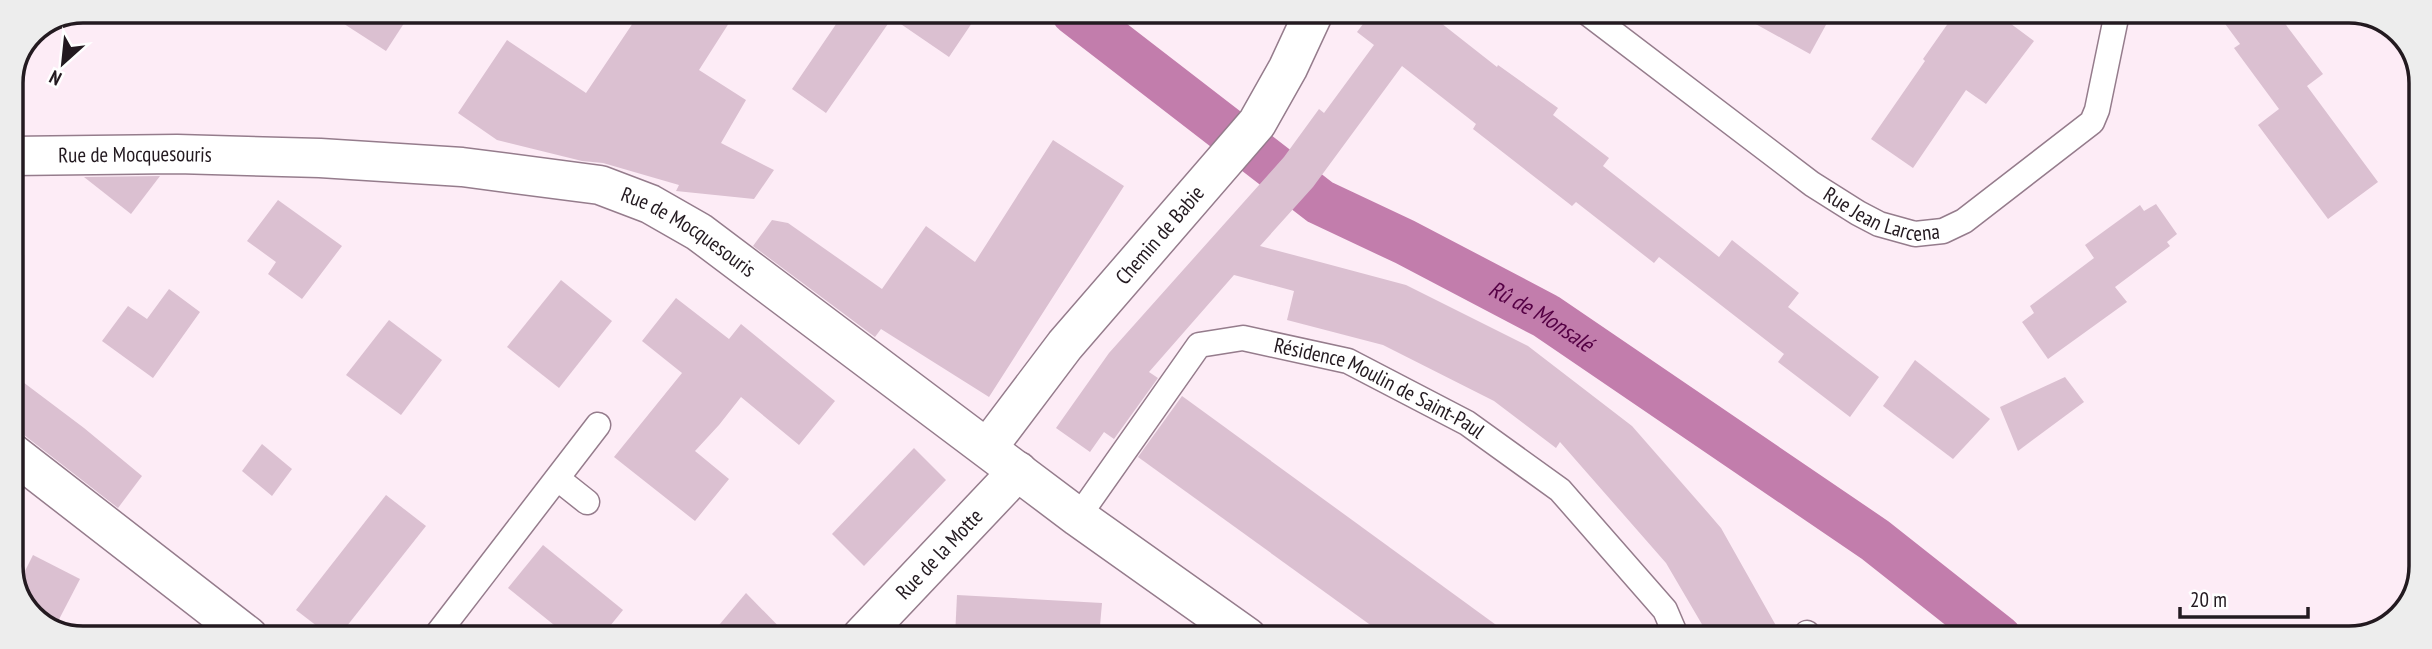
<svg xmlns="http://www.w3.org/2000/svg" width="2432" height="649" font-family="'PT Sans Narrow',sans-serif">
	<rect width="100%" height="100%" fill="#fdecf6"/>
	<g fill="none" stroke-linecap="round" stroke-linejoin="round">
		<path stroke="#c27dac" stroke-width="46" id="s1" d="M1074 12 1320 202 1405 242 1546 316 1875 540 1999 638"/>
	</g>
	<g fill="#dbc0d1">
		<polygon points="324,11 412,11 386,51"/>
		<polygon points="641,11 712,11 729,23 699,70 746,100 721,143 774,170 754,199 676,191 679,185 603,163 582,161 497,140 458,113 507,40 586,93"/>
		<polygon points="845,11 980,11 949,57 892,18 826,113 792,89"/>
		<polygon points="1372,12 1427,12 1497,67 1498,65 1558,108 1553,115 1609,158 1603,166 1719,257 1732,240 1799,293 1788,307 1879,377 1850,417 1778,362 1784,354 1659,257 1654,263 1576,202 1572,206 1473,129 1476,124 1402,66 1313,187 1260,246 1406,285 1528,346 1632,426 1709,514 1721,528 1783,638 1710,638 1666,563 1560,442 1556,448 1494,401 1383,345 1287,320 1294,291 1234,275 1149,372 1158,378 1114,439 1104,432 1090,452 1056,428 1109,353 1284,157 1319,109 1324,113 1374,45 1357,32"/>
		<polygon points="1734,12 1833,12 1810,54"/>
		<polygon points="1956,12 1995,12 2034,41 1986,104 1966,90 1913,168 1871,139 1925,61 1923,59"/>
		<polygon points="2217,13 2277,13 2323,74 2307,86 2378,182 2328,219 2258,125 2279,109 2234,48 2240,44"/>
		<polygon points="1053,140 1124,186 989,397 881,329 875,337 753,246 772,220 788,223 882,289 926,226 975,262"/>
		<polygon points="160,176 131,214 84,177"/>
		<polygon points="278,200 342,246 302,299 268,274 276,262 247,241"/>
		<polygon points="2156,204 2177,234 2167,242 2170,246 2115,287 2127,302 2048,359 2022,322 2034,313 2030,306 2094,258 2085,245 2140,205 2144,211"/>
		<polygon points="561,280 612,321 559,388 507,347"/>
		<polygon points="169,289 200,312 153,378 102,341 128,306 147,319"/>
		<polygon points="676,298 729,339 741,324 835,401 799,445 741,397 719,425 695,451 729,479 695,521 614,457 682,373 642,341"/>
		<polygon points="389,320 442,360 401,415 346,375"/>
		<polygon points="1915,360 1990,419 1953,459 1883,406"/>
		<polygon points="11,373 84,428 142,476 118,508 24,435 11,431"/>
		<polygon points="2065,377 2084,402 2018,451 2000,407"/>
		<polygon points="1182,396 1514,638 1387,637 1138,457"/>
		<polygon points="262,444 292,469 272,496 242,471"/>
		<polygon points="914,448 946,480 864,566 832,534"/>
		<polygon points="386,495 426,526 339,636 330,636 296,610"/>
		<polygon points="543,545 623,610 601,637 569,637 508,588"/>
		<polygon points="33,555 80,579 54,629 28,613 17,587"/>
		<polygon points="746,593 789,637 709,637"/>
		<polygon points="957,595 1102,603 1099,637 955,637"/>
	</g>
	<g fill="none" stroke-linecap="round" stroke-linejoin="round">
		<g stroke="#957c8c" stroke-width="27">
			<g id="lane">
				<path id="s2" d="M1586 12 1812 184 1858 213 1879 224 1915 234 1943 231 1964 221 2092 122 2097 110 2117 13"/>
				<polyline points="558,479 587,502"/>
				<path id="s3" d="M1078 517 1199 345 1243 338 1348 361 1467 423 1560 490 1665 610 1677 638"/>
				<polyline points="435,637 598,425"/>
				<polyline points="1804,638 1807,633"/>
			</g>
		</g>
		<g stroke="#957c8c" stroke-width="41">
			<g id="street">
				<path id="s4" d="M11 156 177 154 320 158 462 167 600 185 650 204 699 232 1078 517 1247 637"/>
				<path id="s5" d="M988 447 1065 345 1257 123 1288 68 1314 12"/>
				<polyline points="11,452 248,636"/>
				<path id="s6" d="M861 637 1018 471"/>
			</g>
		</g>
		<use href="#lane" stroke="#fff" stroke-width="24"/>
		<use href="#street" stroke="#fff" stroke-width="38"/>
	</g>
	<g text-anchor="middle" stroke-width="6" stroke-linejoin="round" paint-order="stroke">
		<g font-size="21" fill="#231a20" stroke="#fff">
			<text dy="7" stroke="none"><textPath href="#s4" startOffset="124">Rue de Mocquesouris</textPath></text>
			<text dy="7" stroke="none"><textPath href="#s2" startOffset="362">Rue Jean Larcena</textPath></text>
			<text dy="7" stroke="none"><textPath href="#s4" startOffset="691">Rue de Mocquesouris</textPath></text>
			<text dy="7" stroke="none"><textPath href="#s5" startOffset="273">Chemin de Babie</textPath></text>
			<text dy="7" stroke="none"><textPath href="#s3" startOffset="401">Résidence Moulin de Saint-Paul</textPath></text>
			<text dy="7" stroke="none"><textPath href="#s6" startOffset="114">Rue de la Motte</textPath></text>
		</g>
		<g font-size="23" font-style="italic" fill="#504" stroke="#fff">
			<text dy="8" stroke="none"><textPath href="#s1" startOffset="560">Rû de Monsalé</textPath></text>
		</g>
	</g>
	<path d="M0 0H2432V649H0ZM83 23H2349A60 60 0 0 1 2409 83V566A60 60 0 0 1 2349 626H83A60 60 0 0 1 23 566V83A60 60 0 0 1 83 23Z" fill="#ededed" fill-rule="evenodd"/>
	<path fill="none" stroke="#231a20" stroke-width="3.5" d="M83 23H2349A60 60 0 0 1 2409 83V566A60 60 0 0 1 2349 626H83A60 60 0 0 1 23 566V83A60 60 0 0 1 83 23Z"/>
	<g transform="translate(63 63) rotate(207)" stroke="#ffffff" stroke-width="5" paint-order="stroke">
	<path d="M0-5L12 26L0 18L-12 26Z" fill="#231a20"/>
	<text y="-10" font-size="19" font-weight="bold" text-anchor="middle" fill="#231a20">N</text>
	</g>
	<path d="M2180 607v10h128v-10" fill="none" stroke="#231a20" stroke-width="3.5"/>
	<text x="2190" y="607" font-size="21" fill="#231a20" stroke="#ffffff" stroke-width="5" paint-order="stroke">20 m</text>
</svg>
